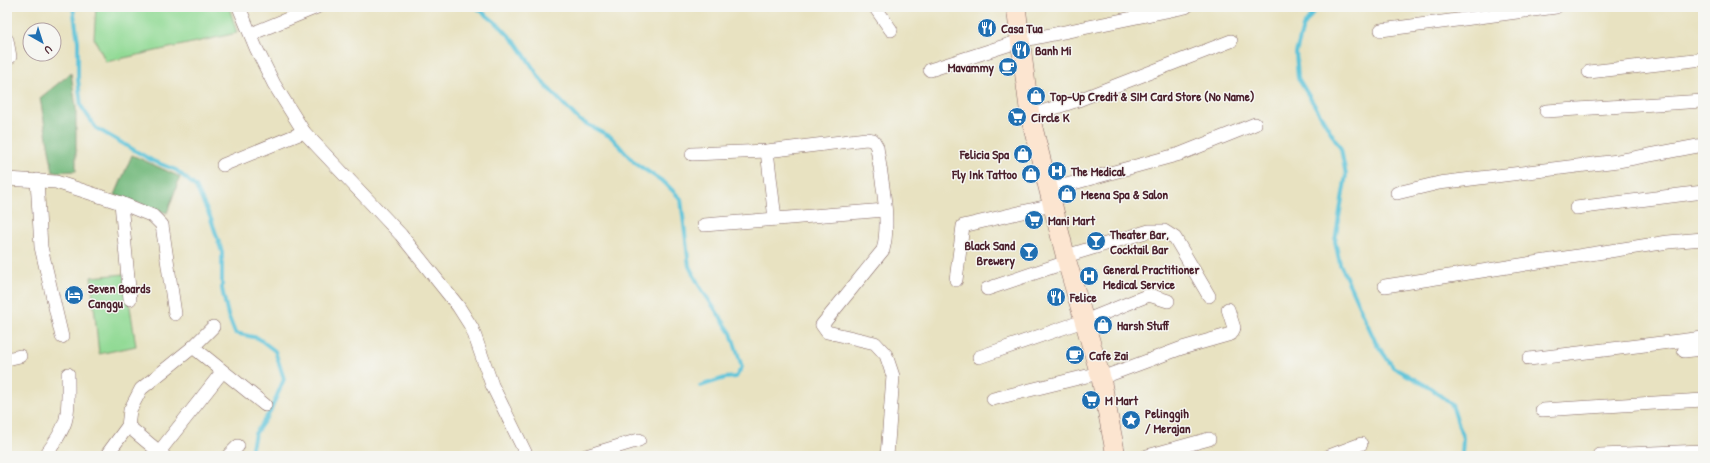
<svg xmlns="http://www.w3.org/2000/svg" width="1710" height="463" font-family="'Patrick Hand',sans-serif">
	<rect width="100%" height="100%" fill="#f6f6f2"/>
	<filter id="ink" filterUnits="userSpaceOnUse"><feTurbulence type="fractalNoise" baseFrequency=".025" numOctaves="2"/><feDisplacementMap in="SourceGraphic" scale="8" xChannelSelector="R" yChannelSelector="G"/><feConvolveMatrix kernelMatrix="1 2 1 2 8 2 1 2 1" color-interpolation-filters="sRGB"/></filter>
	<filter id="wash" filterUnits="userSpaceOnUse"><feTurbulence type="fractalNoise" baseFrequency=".012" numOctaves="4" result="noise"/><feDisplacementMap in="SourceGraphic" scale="16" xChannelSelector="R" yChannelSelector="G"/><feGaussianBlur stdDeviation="0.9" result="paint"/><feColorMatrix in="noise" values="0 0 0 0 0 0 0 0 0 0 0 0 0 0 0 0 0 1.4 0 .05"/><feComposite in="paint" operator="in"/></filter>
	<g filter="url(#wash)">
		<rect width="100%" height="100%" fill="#e8e2c1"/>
		<g fill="#92da95" stroke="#6e7c60">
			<polygon points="96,7 229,7 237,33 106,62 94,38"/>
			<polygon points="125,274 136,346 99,354 91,277"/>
		</g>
		<g fill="#75ba7e" stroke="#606c54">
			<polygon points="71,73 76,108 76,171 53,172 40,98"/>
			<polygon points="132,155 180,177 167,213 115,195"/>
		</g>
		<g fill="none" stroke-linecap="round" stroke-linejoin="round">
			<g stroke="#5cc3d9" stroke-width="4">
				<polyline points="73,7 78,41 78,79 81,106 96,128 153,161 176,170 196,187 211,219 222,252 222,289 228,315 235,333 258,338 275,351 284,379 270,412 255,434 250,456"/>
				<polyline points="476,7 500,26 517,44 544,84 579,120 611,137 635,163 665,183 681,199 689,266 700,287 731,333 742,367 736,377 725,378 700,386"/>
				<polyline points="1320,7 1315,10 1303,27 1296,53 1298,78 1341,149 1346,175 1335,241 1340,264 1376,343 1393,367 1432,389 1452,405 1463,438 1462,456"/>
			</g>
		</g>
	</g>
	<g filter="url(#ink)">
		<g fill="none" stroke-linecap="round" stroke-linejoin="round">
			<g stroke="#816360" stroke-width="14">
				<g id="street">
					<polyline points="239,7 256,48 274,84 304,132 401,235 458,306 472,328 492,385 527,456"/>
					<polyline points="875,7 891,30"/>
					<polyline points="1381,30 1556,7"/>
					<polyline points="251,34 317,7"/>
					<polyline points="7,40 10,57"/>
					<polyline points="930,70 1020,41 1186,7"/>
					<polyline points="1589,72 1703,59"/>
					<polyline points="1546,111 1703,101"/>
					<polyline points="1030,116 1081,99 1231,41"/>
					<polyline points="767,151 775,219"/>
					<path d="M692 154 767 151 866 139 873 140 877 147C881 178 891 220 883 250L822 325 827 332 875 343 886 355 893 376 887 456"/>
					<polyline points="223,165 304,132"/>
					<polyline points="7,179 56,182 121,203 153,216 162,225 163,232 175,314"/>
					<polyline points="37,180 41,247 62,337"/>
					<polyline points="1048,190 1180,154 1255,124"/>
					<polyline points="1397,193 1439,183 1618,161 1703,145"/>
					<polyline points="121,203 130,299"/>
					<polyline points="1576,208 1703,192"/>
					<polyline points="704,225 885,210"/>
					<polyline points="1066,256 1149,231 1164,231 1175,238 1209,296"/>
					<polyline points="956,280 963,226 1052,205"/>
					<polyline points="1385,286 1668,242 1703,239"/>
					<polyline points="987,289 1067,262"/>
					<polyline points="193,347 265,405"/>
					<polyline points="1684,351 1703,349"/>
					<polyline points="979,357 1092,318 1149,295 1168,301"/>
					<polyline points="7,359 20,356"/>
					<polyline points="1529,359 1703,338"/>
					<polyline points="1101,378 1182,348 1231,334 1234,328 1228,309"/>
					<polyline points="993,399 1099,373"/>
					<polyline points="1542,410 1703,400"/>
					<polyline points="128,426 164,456"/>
					<polyline points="159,452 222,372"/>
					<polyline points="1600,455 1703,451"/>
					<path d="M45 456C71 421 68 416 68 374"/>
					<polyline points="106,456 128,426 130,410 141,389 193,347 213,327"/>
					<polyline points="228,456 238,446"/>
					<polyline points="586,456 639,440"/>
					<polyline points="1147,456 1209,439"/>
					<polyline points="1329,456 1361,444"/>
				</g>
			</g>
			<g stroke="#816360" stroke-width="20">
				<polyline id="secondary" points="1016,7 1030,116 1067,262 1101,378 1116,456"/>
			</g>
			<use href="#street" stroke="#fff" stroke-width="13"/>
			<use href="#secondary" stroke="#fce5d0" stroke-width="19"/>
		</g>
	</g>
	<defs>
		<g id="restaurant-disc" transform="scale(1)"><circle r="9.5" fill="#1f6fb2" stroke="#f6f6f2"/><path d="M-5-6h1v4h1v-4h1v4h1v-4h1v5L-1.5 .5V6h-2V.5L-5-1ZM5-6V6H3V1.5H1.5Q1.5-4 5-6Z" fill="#fff"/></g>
		<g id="cafe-disc" transform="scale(1)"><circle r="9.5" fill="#1f6fb2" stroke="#f6f6f2"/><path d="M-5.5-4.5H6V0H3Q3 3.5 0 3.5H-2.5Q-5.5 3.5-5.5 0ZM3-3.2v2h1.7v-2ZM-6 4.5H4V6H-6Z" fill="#fff"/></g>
		<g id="shop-disc" transform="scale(1)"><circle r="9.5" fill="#1f6fb2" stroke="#f6f6f2"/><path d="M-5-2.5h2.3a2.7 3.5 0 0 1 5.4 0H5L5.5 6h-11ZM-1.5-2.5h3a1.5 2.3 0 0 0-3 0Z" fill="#fff"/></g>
		<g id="supermarket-disc" transform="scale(1)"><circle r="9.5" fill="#1f6fb2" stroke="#f6f6f2"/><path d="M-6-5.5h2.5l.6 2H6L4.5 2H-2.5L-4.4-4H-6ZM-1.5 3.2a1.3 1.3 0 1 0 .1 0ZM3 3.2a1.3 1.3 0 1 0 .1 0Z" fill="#fff"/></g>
		<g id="hospital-disc" transform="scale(1)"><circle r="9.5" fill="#1f6fb2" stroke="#f6f6f2"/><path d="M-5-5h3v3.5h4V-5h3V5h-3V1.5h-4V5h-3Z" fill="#fff"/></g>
		<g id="bar-disc" transform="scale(1)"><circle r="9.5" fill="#1f6fb2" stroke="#f6f6f2"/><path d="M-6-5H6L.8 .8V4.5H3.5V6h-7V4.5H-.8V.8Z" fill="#fff"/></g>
		<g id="hotel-disc" transform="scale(1)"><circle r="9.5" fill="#1f6fb2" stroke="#f6f6f2"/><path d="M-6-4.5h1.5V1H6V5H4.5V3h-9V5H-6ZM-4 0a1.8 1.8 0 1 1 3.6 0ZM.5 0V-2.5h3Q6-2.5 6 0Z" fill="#fff"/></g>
		<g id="sight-disc" transform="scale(1)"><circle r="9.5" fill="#1f6fb2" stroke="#f6f6f2"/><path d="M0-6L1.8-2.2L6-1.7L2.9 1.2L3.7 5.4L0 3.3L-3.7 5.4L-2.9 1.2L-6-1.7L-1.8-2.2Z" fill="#fff"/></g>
	</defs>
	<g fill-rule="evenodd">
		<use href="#restaurant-disc" x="987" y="28"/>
		<use href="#restaurant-disc" x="1021" y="50"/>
		<use href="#cafe-disc" x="1008" y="67"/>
		<use href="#shop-disc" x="1036" y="96"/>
		<use href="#supermarket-disc" x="1017" y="117"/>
		<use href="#shop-disc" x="1023" y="154"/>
		<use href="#hospital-disc" x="1057" y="171"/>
		<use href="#shop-disc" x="1031" y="174"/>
		<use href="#shop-disc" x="1067" y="194"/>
		<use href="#supermarket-disc" x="1034" y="220"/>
		<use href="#bar-disc" x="1096" y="241"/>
		<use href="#bar-disc" x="1029" y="252"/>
		<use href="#hospital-disc" x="1089" y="276"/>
		<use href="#hotel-disc" x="74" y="295"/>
		<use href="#restaurant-disc" x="1056" y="297"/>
		<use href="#shop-disc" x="1103" y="325"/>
		<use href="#cafe-disc" x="1075" y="355"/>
		<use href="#supermarket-disc" x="1091" y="400"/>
		<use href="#sight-disc" x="1131" y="420"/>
	</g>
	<g text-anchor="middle" stroke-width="3" stroke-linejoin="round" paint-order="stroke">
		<g font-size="13" font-weight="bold" fill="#4a1f2b" stroke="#f6f6f2" text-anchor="start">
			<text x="1001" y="33">Casa Tua</text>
			<text x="1035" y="55">Banh Mi</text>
			<text x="994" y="72" text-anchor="end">Mavammy</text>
			<text x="1050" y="101">Top-Up Credit &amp; SIM Card Store (No Name)</text>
			<text x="1031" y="122">Circle K</text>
			<text x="1009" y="159" text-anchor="end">Felicia Spa</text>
			<text x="1071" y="176">The Medical</text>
			<text x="1017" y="179" text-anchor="end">Fly Ink Tattoo</text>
			<text x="1081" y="199">Meena Spa &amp; Salon</text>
			<text x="1048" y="225">Mani Mart</text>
			<text x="1110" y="239">Theater Bar,<tspan x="1110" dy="15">Cocktail Bar</tspan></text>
			<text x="1015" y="250" text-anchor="end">Black Sand<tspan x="1015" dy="15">Brewery</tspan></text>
			<text x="1103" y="274">General Practitioner<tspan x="1103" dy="15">Medical Service</tspan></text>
			<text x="88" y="293">Seven Boards<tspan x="88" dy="15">Canggu</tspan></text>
			<text x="1070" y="302">Felice</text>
			<text x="1117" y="330">Harsh Stuff</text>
			<text x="1089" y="360">Cafe Zai</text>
			<text x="1105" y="405">M Mart</text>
			<text x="1145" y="418">Pelinggih<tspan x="1145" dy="15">/ Merajan</tspan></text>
		</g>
	</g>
	<rect width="1710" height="463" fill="none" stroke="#f6f6f2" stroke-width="24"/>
	<g transform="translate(42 42) rotate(141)"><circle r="19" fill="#f6f6f2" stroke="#b1a0a2"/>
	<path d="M0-3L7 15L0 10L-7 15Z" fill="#1f6fb2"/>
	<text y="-6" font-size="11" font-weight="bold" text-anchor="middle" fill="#4a1f2b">U</text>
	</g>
</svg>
